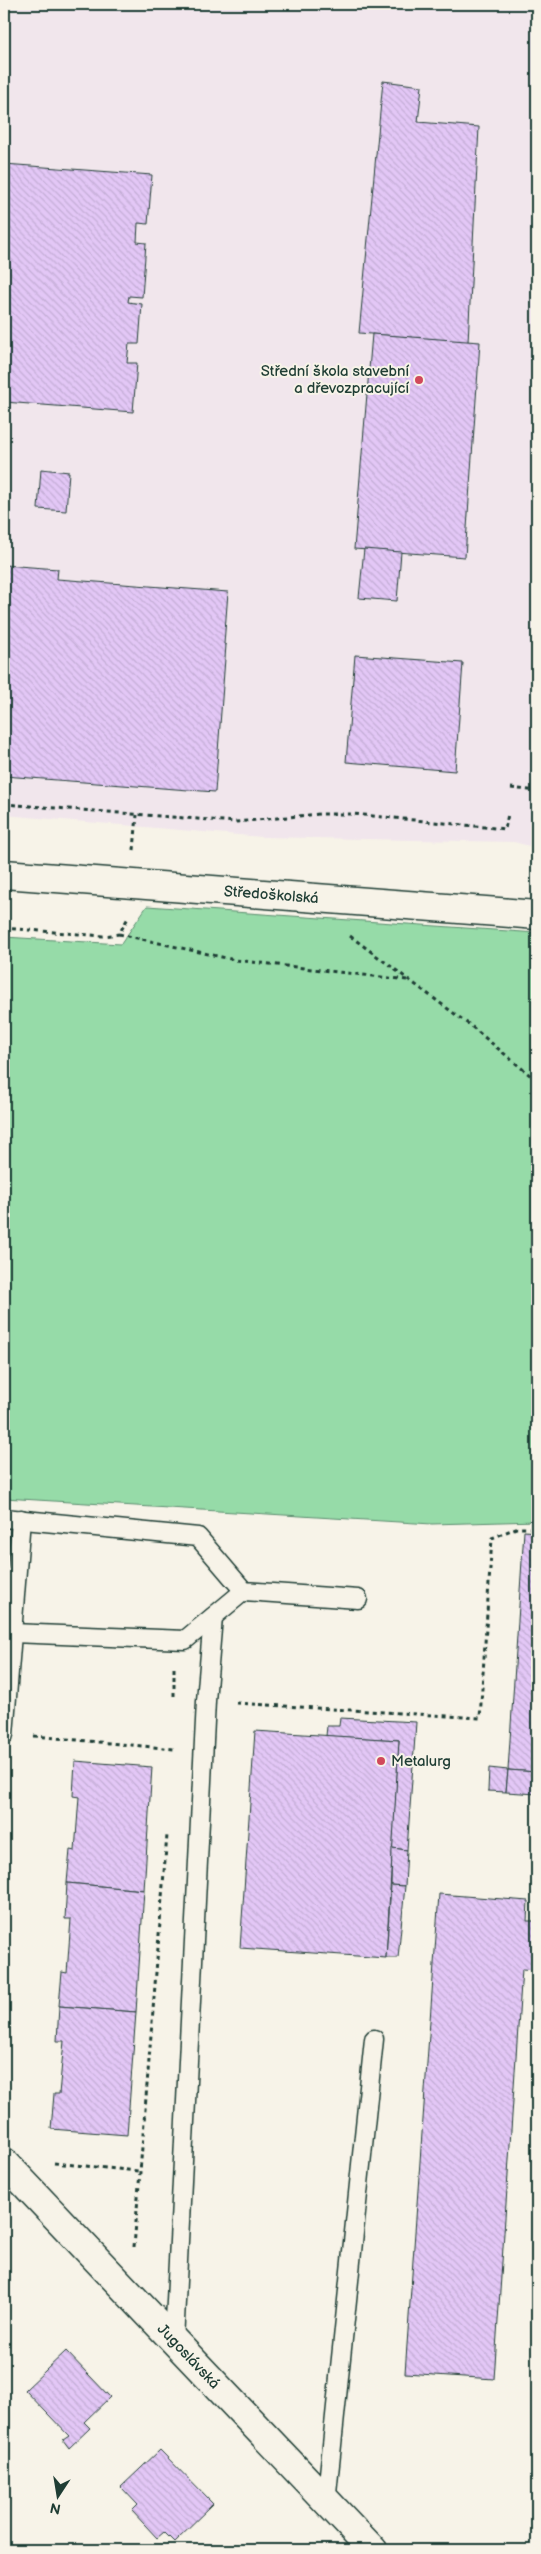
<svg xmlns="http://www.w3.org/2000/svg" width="541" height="2554" font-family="'Balsamiq Sans',sans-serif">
	<defs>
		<pattern id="building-back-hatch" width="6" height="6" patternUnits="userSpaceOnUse" patternTransform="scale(1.25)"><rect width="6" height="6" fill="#e3c7f6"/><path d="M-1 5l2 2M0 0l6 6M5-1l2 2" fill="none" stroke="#c2acd4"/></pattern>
	</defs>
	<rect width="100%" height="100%" fill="#f7f3e8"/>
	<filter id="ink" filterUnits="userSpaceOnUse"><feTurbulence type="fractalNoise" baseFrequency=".02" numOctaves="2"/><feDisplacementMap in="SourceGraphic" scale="10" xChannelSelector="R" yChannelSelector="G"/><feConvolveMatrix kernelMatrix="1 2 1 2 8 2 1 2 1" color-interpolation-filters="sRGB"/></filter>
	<g filter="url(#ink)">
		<polygon fill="#f1e6ec" points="4,4 537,4 537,848 514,842 262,837 4,815"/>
		<polygon fill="#96dba8" stroke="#5a8c6e" points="147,906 537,933 537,1521 432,1524 4,1498 4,937 121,944"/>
		<g fill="url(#building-back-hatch)" stroke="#1f3d34">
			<polygon points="383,81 422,86 418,122 479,127 468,342 359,333"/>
			<polygon points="4,164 152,175 148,224 138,223 137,242 146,243 142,297 129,296 128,302 142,304 139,344 129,344 127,363 137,363 133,412 4,402"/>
			<polygon points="372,334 480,342 465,557 354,549"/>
			<polygon points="41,469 69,472 66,511 38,509"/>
			<polygon points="364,549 401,552 397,601 359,598"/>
			<polygon points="4,565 58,569 57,579 228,592 224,644 226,645 215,792 4,776"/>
			<polygon points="355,655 463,663 455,771 346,762"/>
			<polygon points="524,1531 537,1532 537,1772 508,1770"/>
			<polygon points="340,1718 416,1722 407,1850 392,1848 399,1740 326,1736 327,1726 339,1726"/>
			<polygon points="255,1731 399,1740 386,1958 240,1948"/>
			<polygon points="75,1761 152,1767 144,1890 67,1883 70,1850 75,1851 79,1797 73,1796"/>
			<polygon points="489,1768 508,1770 506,1792 488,1791"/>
			<polygon points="508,1770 537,1772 537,1794 506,1792"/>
			<polygon points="392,1848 407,1850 405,1886 391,1885"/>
			<polygon points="67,1883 144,1890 136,2012 59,2006 62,1972 67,1973 71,1919 65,1919"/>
			<polygon points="391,1885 405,1886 398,1958 386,1958"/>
			<polygon points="439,1894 528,1901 527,1921 537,1921 537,1970 522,1969 494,2379 405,2373"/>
			<polygon points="59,2006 136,2012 127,2135 51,2129 54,2094 59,2094 64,2041 57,2041"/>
			<polygon points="66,2351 110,2397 84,2422 90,2428 69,2448 63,2440 69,2436 25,2390"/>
			<polygon points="160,2450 213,2504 174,2542 164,2532 157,2538 132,2511 138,2505 121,2487"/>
		</g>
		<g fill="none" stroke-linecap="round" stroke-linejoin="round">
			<g stroke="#1f3d34" stroke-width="21">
				<g id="service">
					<polyline points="4,1518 198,1537 244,1591 358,1599"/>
					<polyline points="12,1633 185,1640 244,1591"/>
					<polyline points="4,1735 21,1519"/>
					<polyline points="174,2341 206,1701 213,1617"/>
					<polyline points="326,2503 374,2039"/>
				</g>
			</g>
			<g stroke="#1f3d34" stroke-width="31">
				<g id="minor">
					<path id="s1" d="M4 874 537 915"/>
					<path id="s2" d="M4 2162 373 2550"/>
				</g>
			</g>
			<g stroke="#1f3d34" stroke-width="3" stroke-dasharray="4 4" stroke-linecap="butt">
				<polyline points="511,788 537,791"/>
				<polyline points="4,804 236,822 319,814 353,814 505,829 508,814"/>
				<polyline points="134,850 137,815"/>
				<polyline points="4,928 103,936 119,934 128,918"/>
				<polyline points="119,934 235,960 407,980"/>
				<polyline points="350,936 471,1026 537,1081"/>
				<polyline points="174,1668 174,1696"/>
				<polyline points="236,1703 480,1718 492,1538 516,1528 537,1528"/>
				<polyline points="34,1736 174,1749"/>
				<polyline points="54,2163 138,2171"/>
				<polyline points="134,2247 167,1835"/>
			</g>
			<use href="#service" stroke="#f7f3e8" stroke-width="18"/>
			<use href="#minor" stroke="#f7f3e8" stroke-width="28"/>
		</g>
	</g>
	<g fill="#d1495b" stroke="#f7f3e8" stroke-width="2">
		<circle cx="419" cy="380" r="5"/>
		<circle cx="381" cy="1761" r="5"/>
	</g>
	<g text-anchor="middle" stroke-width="4" stroke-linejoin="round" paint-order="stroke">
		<g font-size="15" fill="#1f3d34" stroke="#f7f3e8" text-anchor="end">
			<text x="409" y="376">Střední škola stavební<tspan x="409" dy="17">a dřevozpracující</tspan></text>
			<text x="391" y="1766" text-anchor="start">Metalurg</text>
		</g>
		<g font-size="15" fill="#1f3d34" stroke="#f7f3e8">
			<text dy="5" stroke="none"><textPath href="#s1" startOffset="268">Středoškolská</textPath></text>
			<text dy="5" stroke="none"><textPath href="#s2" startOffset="268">Jugoslávská</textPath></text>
		</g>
	</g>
	<rect width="541" height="2554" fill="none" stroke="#f7f3e8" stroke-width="20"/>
	<rect x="10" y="10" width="521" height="2534" fill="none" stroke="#1f3d34" stroke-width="2" filter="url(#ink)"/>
	<g transform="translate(58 2496) rotate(192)" stroke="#f7f3e8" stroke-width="4" paint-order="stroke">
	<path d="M0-4L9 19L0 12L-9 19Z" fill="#1f3d34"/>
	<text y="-8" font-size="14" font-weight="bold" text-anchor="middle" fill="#1f3d34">N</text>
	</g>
</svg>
